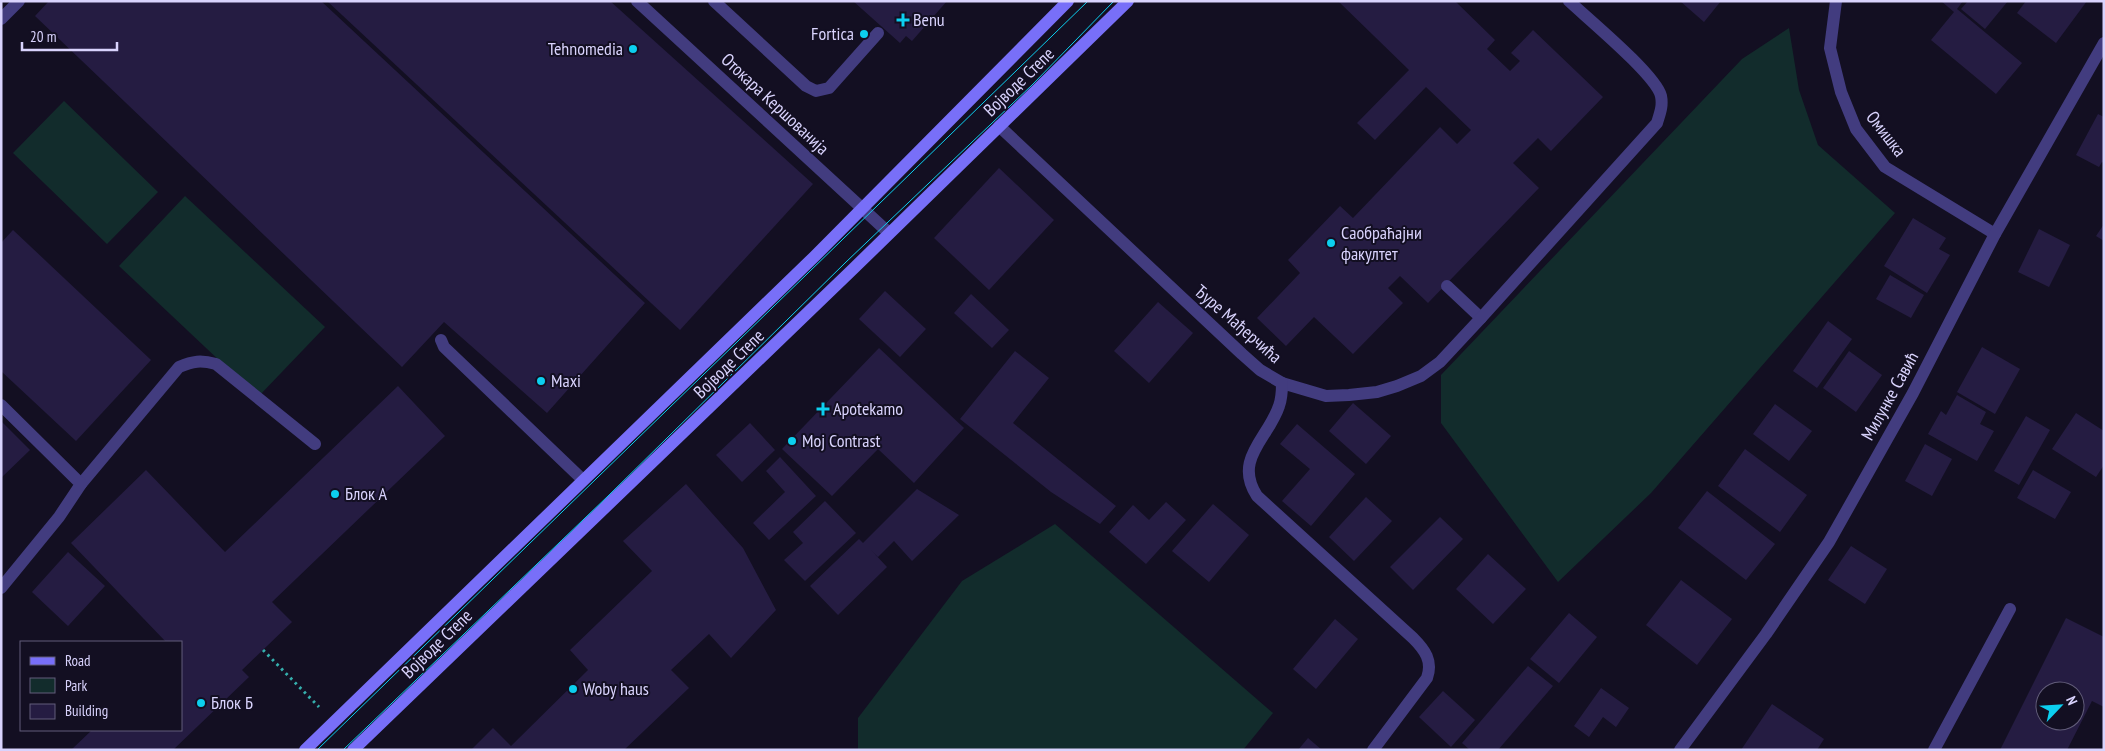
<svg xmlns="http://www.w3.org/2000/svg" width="2105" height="751" font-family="'PT Sans Narrow',sans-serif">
	<rect width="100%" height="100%" fill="#130f22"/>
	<g fill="#122c2c">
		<polygon points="1789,28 1799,90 1818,145 1895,213 1651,493 1558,582 1441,423 1441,375 1742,59"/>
		<polygon points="64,101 158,192 107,244 13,153"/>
		<polygon points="185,196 325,327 258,397 119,266"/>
		<polygon points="1055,524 1273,713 1243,750 858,750 858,718 962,581"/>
	</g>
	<g fill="#251c42" fill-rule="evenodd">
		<polygon points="49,1 321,1 645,303 547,413 444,322 402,367 35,16"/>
		<polygon points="327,1 610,1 813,184 680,330"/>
		<polygon points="853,1 947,1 912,41 906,36 900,43"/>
		<polygon points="1338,1 1455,1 1495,40 1487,49 1510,71 1520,61 1511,53 1533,30 1603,97 1551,151 1538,138 1513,163 1539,188 1428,303 1400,276 1388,288 1403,303 1353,354 1314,317 1286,346 1257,318 1300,273 1288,260 1340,206 1353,218 1440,127 1457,144 1471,130 1426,87 1375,140 1357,123 1409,70"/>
		<polygon points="1680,1 1721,1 1704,22"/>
		<polygon points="1941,1 1963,1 1957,9 2022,63 1996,94 1931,40 1954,12"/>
		<polygon points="1968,1 2008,1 1985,29 1961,9"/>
		<polygon points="2026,1 2087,1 2056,43 2017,13"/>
		<polygon points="2098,114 2104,117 2104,163 2102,162 2099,167 2076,155"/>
		<polygon points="999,168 1054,220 989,290 934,238"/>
		<polygon points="1913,218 1946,238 1939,249 1950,255 1927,293 1884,266"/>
		<polygon points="2104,224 2104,241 2096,236"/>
		<polygon points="2039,229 2070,245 2049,287 2018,272"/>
		<polygon points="13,230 151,360 76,441 1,371 1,243"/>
		<polygon points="1890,275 1924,295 1911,318 1876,299"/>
		<polygon points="885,291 926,329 900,357 859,319"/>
		<polygon points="971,294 1009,330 992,348 954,313"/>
		<polygon points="1158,302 1193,333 1149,383 1114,351"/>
		<polygon points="1828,321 1852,339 1817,388 1793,371"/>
		<polygon points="1982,347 2020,369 1995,414 1957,392"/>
		<polygon points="879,348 964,428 914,483 878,449 832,496 782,449"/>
		<polygon points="1015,351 1049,378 1013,423 1116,506 1100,524 1051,492 960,419"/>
		<polygon points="1849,351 1882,375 1856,412 1823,388"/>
		<polygon points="398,386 445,436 272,602 292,622 242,670 249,677 173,750 71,750 92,730 181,730 181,642 166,642 71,543 146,470 225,552"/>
		<polygon points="1957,395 1986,412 1980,424 1994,431 1977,461 1928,434 1941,411 1946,415"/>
		<polygon points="1353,403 1391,436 1366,464 1329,431"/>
		<polygon points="1775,404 1812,431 1789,461 1753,434"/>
		<polygon points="2076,413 2104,431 2104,465 2096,477 2052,449"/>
		<polygon points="2026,416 2050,430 2019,485 1994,471"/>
		<polygon points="1,421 30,450 1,478"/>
		<polygon points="750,423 775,450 742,482 716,455"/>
		<polygon points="1297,424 1355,474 1311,526 1282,501 1310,469 1280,444"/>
		<polygon points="1925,444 1952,459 1932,496 1905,481"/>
		<polygon points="1745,449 1807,495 1780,532 1718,486"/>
		<polygon points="780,457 816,496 769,540 753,523 785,492 766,471"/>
		<polygon points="2033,470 2071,492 2055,519 2017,498"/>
		<polygon points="686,484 743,548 776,610 731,658 709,634 671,670 689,688 624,750 471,750 493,728 511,746 588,670 570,650 652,571 623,541"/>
		<polygon points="917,489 959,515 912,561 894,541 878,557 871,550 887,567 838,615 810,586 859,539 863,543"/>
		<polygon points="1707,491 1775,544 1746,580 1678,528"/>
		<polygon points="1366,497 1392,521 1354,561 1329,537"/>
		<polygon points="825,501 856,533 805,581 784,560 803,543 793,532"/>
		<polygon points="1166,502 1186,520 1146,564 1109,532 1133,505 1149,520"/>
		<polygon points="1213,504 1249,535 1209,582 1172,551"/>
		<polygon points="1440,517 1463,539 1413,590 1390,567"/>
		<polygon points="1851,546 1887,569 1865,604 1828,580"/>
		<polygon points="68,552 105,586 68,626 32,592"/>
		<polygon points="1488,554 1526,589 1493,624 1456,589"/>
		<polygon points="1681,580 1732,619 1697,665 1646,625"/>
		<polygon points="1569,613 1597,637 1559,683 1530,659"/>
		<path d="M2066 618 2104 637V707L2092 701 2067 750H2000ZM2045 691H2075V721H2045Z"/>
		<polygon points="1335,619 1358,639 1316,689 1293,669"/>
		<polygon points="1528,666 1553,686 1498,750 1470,750 1462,743"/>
		<polygon points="1601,688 1629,708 1616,727 1603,717 1589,737 1574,726"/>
		<polygon points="1443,691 1475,720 1451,747 1419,717"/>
		<polygon points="1772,704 1824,739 1817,750 1741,750"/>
		<polygon points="1308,738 1322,750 1298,750"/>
	</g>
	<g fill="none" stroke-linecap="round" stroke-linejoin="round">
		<polyline stroke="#35afad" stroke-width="3" stroke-dasharray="2.5 4" stroke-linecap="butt" points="263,650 319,707"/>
		<g stroke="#423c7f" stroke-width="12">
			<polyline points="714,1 806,86 816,91 829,88 878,33"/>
			<polyline points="1447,286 1481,318"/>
			<polyline points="441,340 444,347 583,480"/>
			<path d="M1282 383 1326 396 1349 395 1377 392 1397 386 1421 376 1440 362 1481 318 1657 123C1660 113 1663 106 1661 96 1656 75 1588 19 1569 1"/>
			<path d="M81 484 179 367C193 361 201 360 216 364L315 444"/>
			<polyline points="1934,750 2010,609"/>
		</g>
		<g stroke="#423c7f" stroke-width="12">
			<polyline points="637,1 889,233"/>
			<polyline points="1836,1 1830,48 1841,92 1856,129 1885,167 1995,234"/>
			<polyline points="1,19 19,1"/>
			<path d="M999 126 1242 354 1260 370 1282 383C1282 390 1282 398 1279 406 1268 439 1233 459 1257 496L1413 638C1425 650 1433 661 1427 678L1373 750"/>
			<polyline points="1,405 81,484 59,517 1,588"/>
			<polyline points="1680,750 1766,634 1829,542 1913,393 1995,234 2104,43"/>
		</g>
		<g stroke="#786ff8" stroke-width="12">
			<polyline points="305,750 814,257 1068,1"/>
			<polyline points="353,750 852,270 1128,1"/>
		</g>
		<g stroke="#0ccfef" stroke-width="1">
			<polyline points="317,750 1088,1"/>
			<polyline points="343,750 608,496 846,262 1032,85 1114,1"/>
		</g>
	</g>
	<g fill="#0ccfef" stroke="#130f22" stroke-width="2">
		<path d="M900.5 12.5h5v5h5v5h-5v5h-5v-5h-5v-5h5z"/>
		<circle cx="864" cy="34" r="5"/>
		<circle cx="633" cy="49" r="5"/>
		<circle cx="1331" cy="243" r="5"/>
		<circle cx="541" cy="381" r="5"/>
		<path d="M820.5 401.5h5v5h5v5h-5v5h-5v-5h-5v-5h5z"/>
		<circle cx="792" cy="441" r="5"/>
		<circle cx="335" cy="494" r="5"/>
		<circle cx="573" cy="689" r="5"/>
		<circle cx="201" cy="703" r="5"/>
	</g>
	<g text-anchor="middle" stroke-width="4" stroke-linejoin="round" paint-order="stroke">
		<g font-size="18" fill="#d9d3fd" stroke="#130f22" text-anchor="start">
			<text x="913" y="26">Benu</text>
			<text x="854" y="40" text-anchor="end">Fortica</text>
			<text x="623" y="55" text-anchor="end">Tehnomedia</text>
			<text x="1341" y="239">Саобраћајни<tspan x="1341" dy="21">факултет</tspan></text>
			<text x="551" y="387">Maxi</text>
			<text x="833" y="415">Apotekamo</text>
			<text x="802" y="447">Moj Contrast</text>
			<text x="345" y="500">Блок А</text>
			<text x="583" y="695">Woby haus</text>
			<text x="211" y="709">Блок Б</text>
		</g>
		<g font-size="18" fill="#d9d3fd" stroke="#130f22">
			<text transform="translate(1019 82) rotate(-44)" y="6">Војводе Степе</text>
			<text transform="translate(775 104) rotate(43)" y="6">Отокара Кершованија</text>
			<text transform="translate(1886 134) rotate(52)" y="6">Омишка</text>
			<text transform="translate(1238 324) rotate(41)" y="6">Ђуре Мађерчића</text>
			<text transform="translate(729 364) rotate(-44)" y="6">Војводе Степе</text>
			<text transform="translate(1890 396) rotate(-61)" y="6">Милунке Савић</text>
			<text transform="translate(437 644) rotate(-44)" y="6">Војводе Степе</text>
		</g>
	</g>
	<rect width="2105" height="751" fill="none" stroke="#d9d3fd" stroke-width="5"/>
	<rect x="20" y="641" width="162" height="90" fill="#130f22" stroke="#625d7a"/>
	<rect x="30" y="657" width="25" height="8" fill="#786ff8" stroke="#625d7a"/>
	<text x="65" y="666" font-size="15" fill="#d9d3fd">Road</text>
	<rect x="30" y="678" width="25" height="15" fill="#122c2c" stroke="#625d7a"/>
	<text x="65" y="691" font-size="15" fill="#d9d3fd">Park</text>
	<rect x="30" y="704" width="25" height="15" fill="#251c42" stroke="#625d7a"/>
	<text x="65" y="716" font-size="15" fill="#d9d3fd">Building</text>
	<g transform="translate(2060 706) rotate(65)"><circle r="24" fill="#130f22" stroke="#625d7a"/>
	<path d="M0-4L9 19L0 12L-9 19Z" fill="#0ccfef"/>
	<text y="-8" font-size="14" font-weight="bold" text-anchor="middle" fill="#d9d3fd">N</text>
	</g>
	<path d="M22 42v8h95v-8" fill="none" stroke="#d9d3fd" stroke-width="2.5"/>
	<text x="30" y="42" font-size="15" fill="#d9d3fd" stroke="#130f22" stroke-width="4" paint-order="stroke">20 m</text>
</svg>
